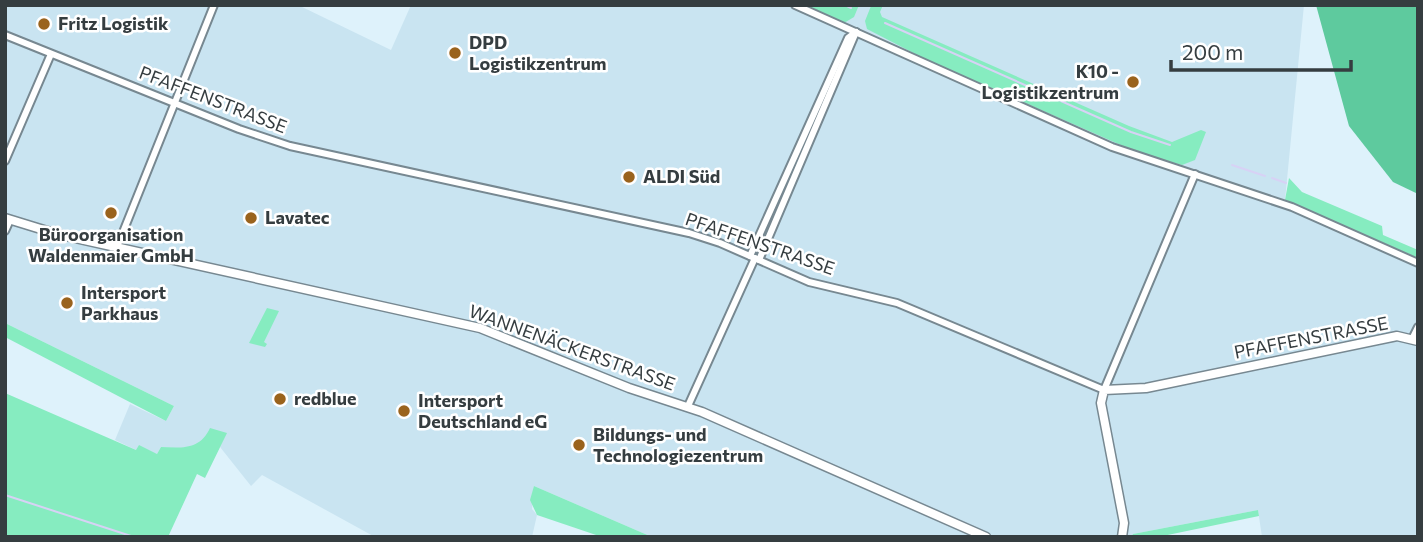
<svg xmlns="http://www.w3.org/2000/svg" width="1423" height="542" font-family="Commissioner,sans-serif">
	<rect width="100%" height="100%" fill="#def2fb"/>
	<polygon fill="#c9e4f1" points="5,5 298,5 391,50 411,5 1304,5 1285,200 1418,258 1418,537 1262,537 1258,510 1133,534 1131,537 652,537 534,486 532,509 537,515 532,537 375,537 262,475 251,486 220,447 226,434 187,449 161,447 157,454 136,450 115,440 130,404 166,421 174,406 5,323"/>
	<g fill="#86ecc0">
		<polygon points="802,5 859,5 854,17 844,23"/>
		<polygon points="875,5 883,5 880,12 882,17 1129,126 1172,142 1201,130 1206,132 1195,160 1182,165 1139,153 929,61 867,29 865,21 871,6"/>
		<polygon points="1289,178 1302,192 1382,226 1383,235 1418,250 1418,258 1285,200"/>
		<polygon points="267,308 279,311 264,342 267,344 265,347 249,343"/>
		<polygon points="5,323 174,406 166,421 5,337"/>
		<path d="M5 393 136 450 139 445 157 454 161 447C182 448 200 450 210 428L227 433 205 478 197 474 168 537H5Z"/>
		<polygon points="534,486 652,537 602,537 537,515 530,500"/>
		<polygon points="1258,510 1259,516 1158,537 1131,537 1133,534"/>
	</g>
	<polygon fill="#5eca9e" points="1316,5 1418,5 1418,194 1393,182 1349,126"/>
	<g fill="none" stroke-linecap="round" stroke-linejoin="round">
		<g stroke="#d7d2f5" stroke-width="2">
			<polyline points="845,5 851,8"/>
			<polyline points="885,23 1131,132 1170,145"/>
			<polyline points="1232,165 1265,176"/>
			<polyline points="1272,178 1286,183"/>
			<polyline points="5,495 134,537"/>
		</g>
		<g stroke="#778891" stroke-width="10">
			<g id="minor">
				<polyline points="795,5 1112,147 1292,207 1418,263"/>
				<polyline points="5,35 239,129 290,146 689,233 720,243 809,282 897,303 1104,390 1195,174"/>
				<polyline points="5,161 51,54"/>
				<polyline points="5,231 10,220"/>
				<polyline points="117,247 214,5"/>
				<polyline points="750,256 848,38 856,32"/>
				<polyline points="759,260 856,32"/>
				<polyline points="1412,339 1418,327"/>
				<polyline points="688,406 755,258"/>
			</g>
		</g>
		<g stroke="#778891" stroke-width="11">
			<g id="tertiary">
				<polyline points="5,218 57,234 480,328 629,388 702,412 986,537"/>
				<polyline points="1122,537 1124,523 1101,403 1104,390 1146,388 1397,336 1418,341"/>
			</g>
		</g>
		<use href="#minor" stroke="#fff" stroke-width="6"/>
		<use href="#tertiary" stroke="#fff" stroke-width="8"/>
	</g>
	<g fill="#9a631d" stroke="#fff" stroke-width="2.5">
		<circle cx="44" cy="24" r="7"/>
		<circle cx="455" cy="53" r="7"/>
		<circle cx="1133" cy="82" r="7"/>
		<circle cx="629" cy="177" r="7"/>
		<circle cx="111" cy="213" r="7"/>
		<circle cx="251" cy="218" r="7"/>
		<circle cx="67" cy="303" r="7"/>
		<circle cx="280" cy="399" r="7"/>
		<circle cx="404" cy="411" r="7"/>
		<circle cx="579" cy="445" r="7"/>
	</g>
	<g text-anchor="middle" stroke-width="5" stroke-linejoin="round" paint-order="stroke">
		<g font-size="18" font-weight="bold" fill="#353d40" stroke="#fff" text-anchor="start">
			<text x="58" y="30">Fritz Logistik</text>
			<text x="469" y="49">DPD<tspan x="469" dy="21">Logistikzentrum</tspan></text>
			<text x="1119" y="78" text-anchor="end">K10 -<tspan x="1119" dy="21">Logistikzentrum</tspan></text>
			<text x="643" y="183">ALDI Süd</text>
			<text x="265" y="224">Lavatec</text>
			<text x="111" y="241" text-anchor="middle">Büroorganisation<tspan x="111" dy="21">Waldenmaier GmbH</tspan></text>
			<text x="81" y="299">Intersport<tspan x="81" dy="21">Parkhaus</tspan></text>
			<text x="294" y="405">redblue</text>
			<text x="418" y="407">Intersport<tspan x="418" dy="21">Deutschland eG</tspan></text>
			<text x="593" y="441">Bildungs- und<tspan x="593" dy="21">Technologiezentrum</tspan></text>
		</g>
		<g font-size="18" fill="#353d40" stroke="#fff">
			<text transform="translate(213 100) rotate(21)" y="6">PFAFFENSTRASSE</text>
			<text transform="translate(760 244) rotate(19)" y="6">PFAFFENSTRASSE</text>
			<text transform="translate(1311 338) rotate(-11)" y="6">PFAFFENSTRASSE</text>
			<text transform="translate(572 348) rotate(20)" y="6">WANNENÄCKERSTRASSE</text>
		</g>
	</g>
	<rect width="1423" height="542" fill="none" stroke="#353d40" stroke-width="14"/>
	<path d="M1171 60v10h180v-10" fill="none" stroke="#353d40" stroke-width="3.5"/>
	<text x="1182" y="60" font-size="21" fill="#353d40" stroke="#ffffff" stroke-width="5" paint-order="stroke">200 m</text>
</svg>
